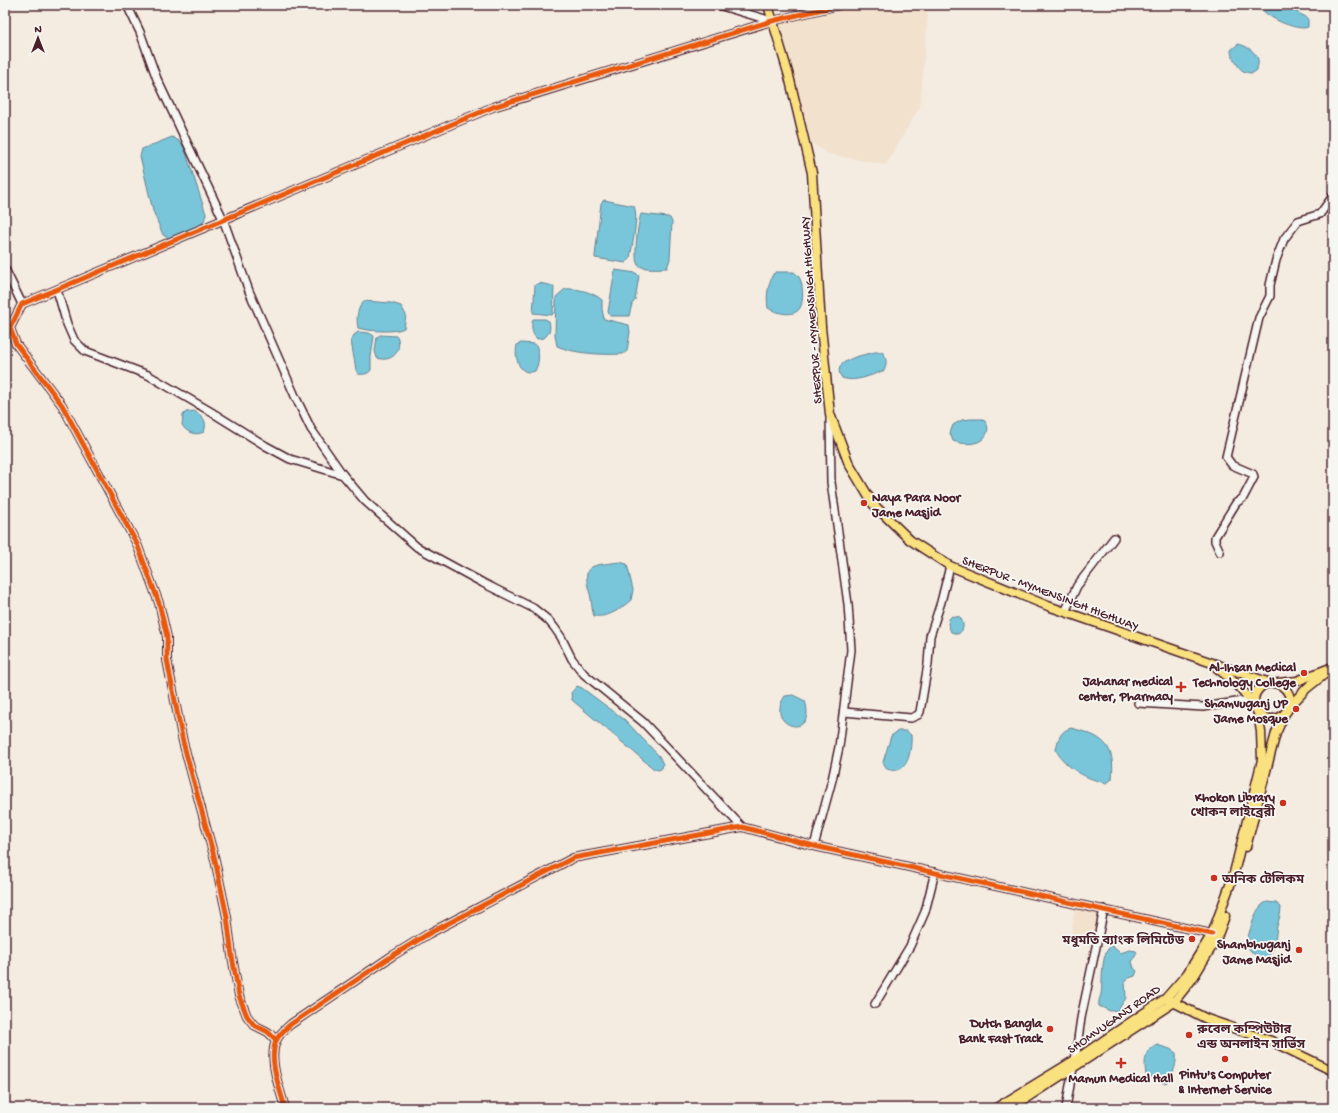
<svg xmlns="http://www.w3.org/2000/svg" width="1338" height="1113" font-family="'Gochi Hand','Noto Sans Bengali',sans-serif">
	<rect width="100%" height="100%" fill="#f4ece1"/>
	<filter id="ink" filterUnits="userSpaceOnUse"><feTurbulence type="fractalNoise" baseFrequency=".025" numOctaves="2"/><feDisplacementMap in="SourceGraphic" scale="8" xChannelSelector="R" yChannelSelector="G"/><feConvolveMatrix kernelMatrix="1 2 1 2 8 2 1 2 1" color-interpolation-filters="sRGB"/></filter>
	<g filter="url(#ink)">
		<g fill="#f2e1cd">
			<polygon points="854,5 925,5 928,14 920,106 886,165 828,154 812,143 796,87 780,22"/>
			<polygon points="1075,907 1103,910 1097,940 1071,936"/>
		</g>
		<g fill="#79c5d9" stroke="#668393">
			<path d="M1260 5H1283L1306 17 1308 20V27C1298 32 1261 16 1260 5Z"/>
			<path d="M1238 44C1245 45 1257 52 1258 60 1259 63 1257 67 1257 70L1253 73C1245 73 1241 71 1237 64 1234 59 1231 57 1231 50Z"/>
			<polygon points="172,137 179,141 184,147 206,214 204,221 200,226 190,231 169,238 163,235 153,211 140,156 142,149"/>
			<path d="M604 200 634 206C639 218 632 245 630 259L626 263 595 258V256L601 203Z"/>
			<path d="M641 214 668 217 670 218 672 222 670 259 667 268C659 268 644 270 638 265 633 259 638 222 641 214Z"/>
			<polygon points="615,270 636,273 639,276 635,300 632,304 629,316 610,316 608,312"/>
			<path d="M776 272H794C796 274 798 275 799 277 803 282 804 302 800 308 794 318 776 313 768 308 766 296 768 285 773 274Z"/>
			<polygon points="539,283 554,286 553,314 552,315 533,313 535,285"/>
			<path d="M565 289C577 288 593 292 602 300V309L604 319 629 325 630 332 627 351 623 354C603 355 575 354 557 346L555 335 556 297Z"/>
			<path d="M365 301 391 303 401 306 406 315 404 328C396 333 367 331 358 328 356 319 357 306 365 301Z"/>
			<path d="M533 319H545L549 321C551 328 550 333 544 338L537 339C531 333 531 326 533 319Z"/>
			<path d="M358 332 369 333 374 336 371 357V370C369 374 362 375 358 374L356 370 351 341 354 335Z"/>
			<path d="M380 335 397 336C403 351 392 363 377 358L375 351 377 337Z"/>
			<path d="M521 343 534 344 536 345C540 353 539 364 535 371 519 377 514 357 517 345Z"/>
			<path d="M875 352H882C887 357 887 365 884 371 870 375 856 383 842 378 829 360 864 355 875 352Z"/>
			<path d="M194 411C203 416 208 421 204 432 195 436 187 433 182 425L183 415 186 412Z"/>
			<path d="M971 419H983C987 423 989 427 987 433 982 446 964 445 953 441L950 433 953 425 962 420Z"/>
			<path d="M619 562 627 564 633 590 631 600C620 609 609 618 594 616 591 608 592 601 590 594 580 562 593 566 619 562Z"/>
			<path d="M952 616 960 617C964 623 965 630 958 634L951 632 948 624 949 619Z"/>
			<polygon points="577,686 582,688 625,720 659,756 663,764 662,768 659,770 654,769 572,700 571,693"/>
			<path d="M793 695 805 701C818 742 763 727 785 696Z"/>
			<path d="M1071 728C1102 736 1116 744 1112 779L1107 783C1088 780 1065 768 1056 750 1058 739 1060 731 1071 728Z"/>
			<path d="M898 731H906L911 735C912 750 908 777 887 769L883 762 891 736Z"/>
			<path d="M1267 902 1276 903 1281 907C1281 914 1279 919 1277 926 1275 936 1277 950 1267 957 1264 959 1261 957 1258 956 1241 949 1249 934 1253 921 1256 913 1259 905 1267 902Z"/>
			<path d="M1112 946 1120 953 1130 950 1136 951 1137 953 1132 962 1134 968 1137 971 1135 976 1129 978 1125 981 1126 998 1118 1010 1110 1011 1099 1006C1098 1001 1100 998 1101 994 1103 982 1100 951 1112 946Z"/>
			<path d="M1157 1045 1170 1049 1176 1053C1177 1064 1174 1073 1167 1082L1164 1083 1146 1075C1144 1062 1144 1051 1157 1045Z"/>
		</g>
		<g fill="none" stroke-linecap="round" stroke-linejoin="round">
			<g stroke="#4a1f2b" stroke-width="10">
				<g id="minor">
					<polyline points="127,5 140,32 157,79 223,219 249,291 295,396 311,429 343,475"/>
					<polyline points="718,5 772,21"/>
					<polyline points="5,269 22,304"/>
					<polyline points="57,290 67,324 74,340 85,351 148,375 208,410 266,446 290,459 343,475 365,501 417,547 483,583 533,608 548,620 554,627 561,637 572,659 584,674 643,722 742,827"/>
					<polyline points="1220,552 1215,541 1215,537 1236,503 1243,498 1254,477 1253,474 1232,465 1226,457 1259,318 1270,296 1270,285 1276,260 1284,239 1298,221 1320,214 1333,196"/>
					<polyline points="1065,612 1077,586 1114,538"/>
					<polyline points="1138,703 1203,707 1250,700"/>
					<polyline points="844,712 911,718 918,715 920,712 928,664 930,636 941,602 950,566"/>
					<polyline points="814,846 832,780 839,747 851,650 848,604 831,482 830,415"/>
					<polyline points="875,1004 910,946 925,912 935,872"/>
					<polyline points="276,1040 268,1032 254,1025 247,1016 239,996 232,956 227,917 215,860 183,742 167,660 167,637 159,603 137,544 62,405 16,344 10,328 22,304 493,107 772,21 840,5"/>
					<polyline points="1075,1060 1081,1018 1104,909"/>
					<path d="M285 1108C280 1089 268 1060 276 1041 279 1034 285 1029 291 1024L392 956 428 934 573 858 742 827 814 846 1212 934"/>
					<polyline points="1066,1108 1073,1068"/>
				</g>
			</g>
			<g stroke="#4a1f2b" stroke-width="11">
				<g id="major">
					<polyline points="768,5 789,76 812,173 821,327 830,414 849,464 873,504 910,540 950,566 1048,606 1270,683"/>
					<path d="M1217 668C1231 678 1245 691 1254 706"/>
					<circle cx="1272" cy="701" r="18"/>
					<polyline points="1278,683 1297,681 1333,667"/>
					<polyline points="1289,707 1307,688 1326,673"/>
					<polyline points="1246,847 1276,733 1285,713"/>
					<polyline points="1169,1000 1207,1019 1271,1041 1333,1071"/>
					<polyline points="996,1108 1075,1060 1166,998 1187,974 1212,934 1233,877 1262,760 1261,732 1258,713"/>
					<polyline points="1011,1108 1173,1003 1193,978 1216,940 1225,916"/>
				</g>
			</g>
			<use href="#minor" stroke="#f6f6f2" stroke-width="7"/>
			<use href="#major" stroke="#fae180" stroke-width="8"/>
			<g stroke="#f6f6f2" stroke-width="8">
				<g id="cycleway">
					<polyline points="276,1040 268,1032 254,1025 247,1016 239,996 232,956 227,917 215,860 183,742 167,660 167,637 159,603 137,544 62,405 16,344 10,328 22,304 493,107 772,21 840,5"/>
					<path d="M285 1108C280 1089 268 1060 276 1041 279 1034 285 1029 291 1024L392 956 428 934 573 858 742 827 814 846 1212 934"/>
				</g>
			</g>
			<use href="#cycleway" stroke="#e8590c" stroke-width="5"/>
		</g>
	</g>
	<g fill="#c8321e" stroke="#f6f6f2" stroke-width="1.5">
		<circle cx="864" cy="503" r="4"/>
		<circle cx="1304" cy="673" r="4"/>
		<path d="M1179 681h4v4h4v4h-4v4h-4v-4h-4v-4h4z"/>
		<circle cx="1296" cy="709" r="4"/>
		<circle cx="1283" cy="803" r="4"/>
		<circle cx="1214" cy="878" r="4"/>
		<circle cx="1192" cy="939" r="4"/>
		<circle cx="1299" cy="950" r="4"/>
		<circle cx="1050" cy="1029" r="4"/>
		<circle cx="1189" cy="1035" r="4"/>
		<circle cx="1225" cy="1059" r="4"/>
		<path d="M1119 1057h4v4h4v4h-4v4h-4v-4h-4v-4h4z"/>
	</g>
	<g text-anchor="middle" stroke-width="3.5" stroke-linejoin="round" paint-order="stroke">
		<g font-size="13" fill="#4a1f2b" stroke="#f6f6f2">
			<text transform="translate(810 310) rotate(-94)" y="5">SHERPUR - MYMENSINGH HIGHWAY</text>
			<text transform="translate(1051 592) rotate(21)" y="5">SHERPUR - MYMENSINGH HIGHWAY</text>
			<text transform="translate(1113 1018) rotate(-35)" y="5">SHOMVUGANJ ROAD</text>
		</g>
		<g font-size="13" font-weight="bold" fill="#4a1f2b" stroke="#f6f6f2" text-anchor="end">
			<text x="872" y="501" text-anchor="start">Naya Para Noor<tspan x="872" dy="15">Jame Masjid</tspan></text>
			<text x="1296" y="671">Al-Ihsan Medical<tspan x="1296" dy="15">Technology College</tspan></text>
			<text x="1173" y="685">Jahanar medical<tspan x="1173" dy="15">center, Pharmacy</tspan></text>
			<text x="1288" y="707">Shamvuganj UP<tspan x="1288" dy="15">Jame Mosque</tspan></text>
			<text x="1275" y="801">Khokon Library<tspan x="1275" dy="15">খোকন লাইব্রেরী</tspan></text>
			<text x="1222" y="883" text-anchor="start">অনিক টেলিকম</text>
			<text x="1184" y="944">মধুমতি ব্যাংক লিমিটেড</text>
			<text x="1291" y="948">Shambhuganj<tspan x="1291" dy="15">Jame Masjid</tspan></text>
			<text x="1042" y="1027">Dutch Bangla<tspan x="1042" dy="15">Bank Fast Track</tspan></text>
			<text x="1197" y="1033" text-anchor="start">রুবেল কম্পিউটার<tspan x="1197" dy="15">এন্ড অনলাইন সার্ভিস</tspan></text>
			<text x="1225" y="1078" text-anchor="middle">Pintu's Computer<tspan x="1225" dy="15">&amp; Internet Service</tspan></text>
			<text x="1121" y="1082" text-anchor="middle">Mamun Medical Hall</text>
		</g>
	</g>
	<rect width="1338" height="1113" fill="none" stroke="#f6f6f2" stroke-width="20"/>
	<rect x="10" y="10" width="1318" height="1093" fill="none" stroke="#4a1f2b" stroke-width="1.5" filter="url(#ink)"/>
	<g transform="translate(38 38)" stroke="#f6f6f2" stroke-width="3" paint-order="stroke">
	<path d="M0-3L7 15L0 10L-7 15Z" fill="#4a1f2b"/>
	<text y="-6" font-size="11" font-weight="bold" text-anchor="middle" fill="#4a1f2b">N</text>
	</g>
</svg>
